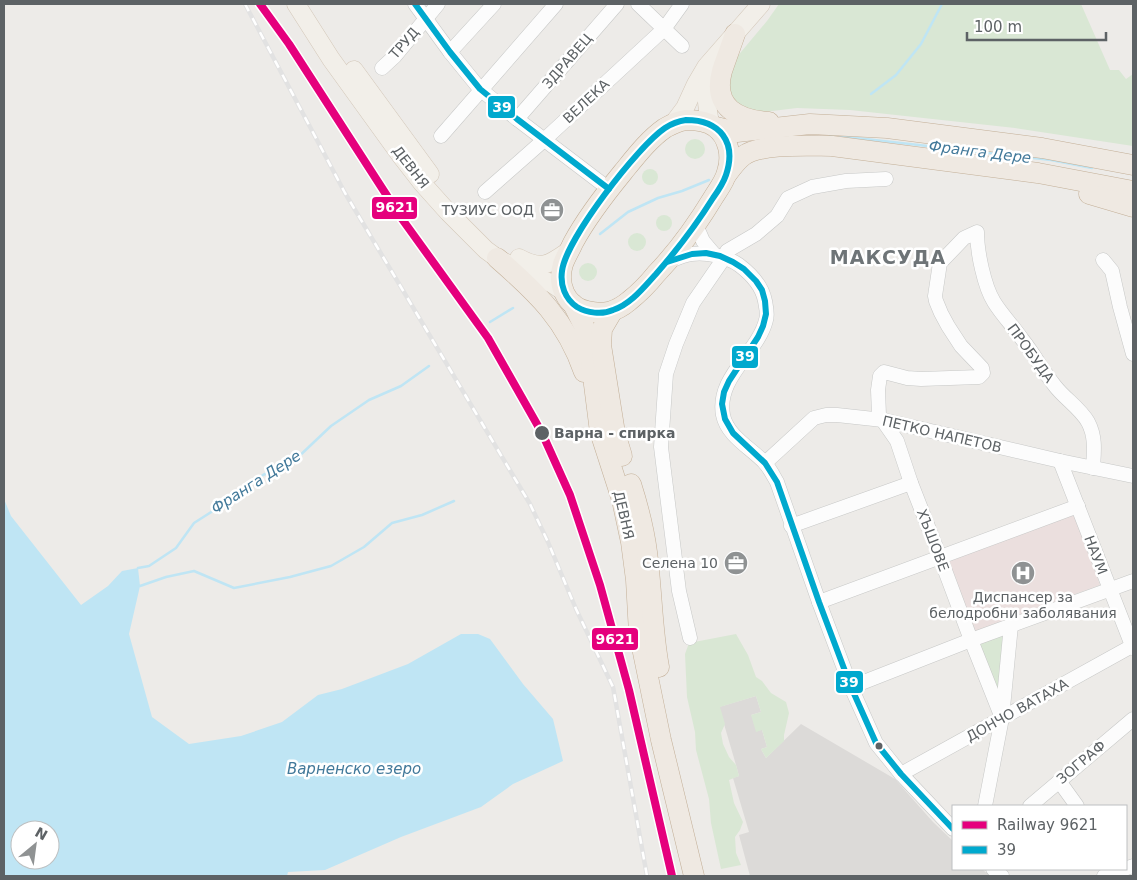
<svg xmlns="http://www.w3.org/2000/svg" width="1137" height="880" font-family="'DejaVu Sans',sans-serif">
	<rect width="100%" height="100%" fill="#edebe8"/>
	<polygon fill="#dcdad8" points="756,696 761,712 751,715 762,730 767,747 761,749 766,758 801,724 895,779 933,822 953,841 953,869 982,869 990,876 750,876 739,835 749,832 733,778 739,776 736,765 719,707"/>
	<polygon fill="#ebdfde" points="1073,513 1100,585 973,632 946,561"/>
	<g fill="#d9e7d4">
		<polygon points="779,4 1081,4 1110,70 1119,70 1126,79 1133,74 1133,146 1015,128 850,110 797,108 755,113 740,106 730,95 729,75 736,58 767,21"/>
		<circle cx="695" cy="149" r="10"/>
		<circle cx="650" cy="177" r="8"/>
		<circle cx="664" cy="223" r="8"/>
		<circle cx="637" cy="242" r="9"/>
		<circle cx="588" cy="272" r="9"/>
		<polygon points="1011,625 1002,718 971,640"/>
		<polygon points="736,634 748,655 756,677 762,681 771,693 786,702 789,713 784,735 784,741 766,758 761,749 767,747 762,730 756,732 751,715 761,712 756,696 720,707 725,724 721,733 723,744 729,757 736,765 739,776 729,780 734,803 743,822 740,830 735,837 736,853 741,865 721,869 711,823 709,799 696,750 695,732 687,697 685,654 689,643"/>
	</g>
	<path fill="#bfe5f4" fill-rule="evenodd" d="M4 499 11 516 81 605 108 586 122 571 138 568 140 586 129 634 152 717 189 744 241 736 282 722 318 695 342 689 408 664 461 634H478L490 639 523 684 553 719 563 761 513 784 481 807 401 837 325 870 288 872 287 876H4ZM20 830H50V860H20Z"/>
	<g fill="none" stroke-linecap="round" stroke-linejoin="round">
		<g stroke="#bfe5f4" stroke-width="2.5">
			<polyline points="871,94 896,75 921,44 942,4"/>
			<polyline points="830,135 1051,160 1092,168"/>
			<polyline points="600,234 628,212 658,198 682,191 709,180"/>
			<polyline points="490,322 513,308"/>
			<polyline points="138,568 149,566 176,548 194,523 230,500 263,475 294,461 331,426 369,400 401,386 429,366"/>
			<polyline points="140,586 166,577 194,571 234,588 290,577 331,566 364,547 392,523 422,515 454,501"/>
		</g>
		<g stroke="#c7c8c7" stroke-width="15">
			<g id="minor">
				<polyline points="415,4 450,52 480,89 517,119 609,189"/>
				<polyline points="638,4 682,46"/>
				<polyline points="450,52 494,4"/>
				<polyline points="382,68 395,56 438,4"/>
				<polyline points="517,119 617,4"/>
				<polyline points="441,136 556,4"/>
				<polyline points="485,192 544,140 664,29 682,4"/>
				<polyline points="696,225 703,241 714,254"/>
				<polyline points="1103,260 1112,271 1120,307 1133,354"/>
				<path d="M670 261C677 258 684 255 691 254 707 252 726 256 739 265 751 274 762 285 765 301 766 307 768 314 766 320 758 353 716 377 723 415 727 436 751 448 765 463 770 469 773 475 777 482L819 602 851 687 876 743 901 774 953 829"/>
				<polyline points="1060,461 1133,648"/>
				<polyline points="765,463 814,418 826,415 837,415 883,420 1060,461 1133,476"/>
				<polyline points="791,526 911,483"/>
				<polyline points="819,602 1078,506"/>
				<polyline points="690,638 679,591 661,447 666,374 676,344 693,303 724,258 727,251 756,234 777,216 788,198 812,187 846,181 886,179"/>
				<polyline points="851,687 971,640 1133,581"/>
				<path d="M1002 718 971 640 940 557 911 483 897 441 879 415 878 390 880 376 884 372 907 378 921 379 979 377 983 373 982 368 961 346 948 326 941 313 936 301 935 296 940 263 964 238 977 232C977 251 984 286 994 302 1002 315 1013 326 1022 339 1034 354 1043 371 1055 386 1065 399 1080 408 1088 422 1096 437 1094 452 1093 468"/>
				<polyline points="901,774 1132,646"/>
				<polyline points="1059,781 1077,806"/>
				<polyline points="985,806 1002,718 1011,625"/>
				<polyline points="1030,806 1133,719"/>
				<polyline points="993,869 1002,876"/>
				<polyline points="1104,876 1133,866"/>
			</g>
		</g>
		<g stroke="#d3c7b8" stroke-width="19">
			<g id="major">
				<polyline points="296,4 331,59 401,156 422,183 448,212 486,250 497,258 526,274 551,283 563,291"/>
				<polyline points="354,70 430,174"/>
				<polyline points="673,124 685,108 696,84 706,67 761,4"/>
				<path d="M710 124C707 104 704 91 710 70"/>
				<path d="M519 258C543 271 550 264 570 250"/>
			</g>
		</g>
		<g stroke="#c3af97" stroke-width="21">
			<g id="highway">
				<path d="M735 34C731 46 726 59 722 71 712 108 739 120 769 122"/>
				<path d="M686 120C696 120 707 121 715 127 729 137 732 157 727 172 725 181 718 190 713 198 696 226 678 251 656 274 648 284 639 293 629 301 616 312 604 315 587 311 565 306 557 284 563 264 566 256 570 250 573 243 587 217 605 194 623 172 636 156 649 139 665 128 672 124 679 121 686 120Z"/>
				<polyline points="716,127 737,132 810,124 887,128 1042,148 1133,165"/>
				<path d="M727 174C732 168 736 161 743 156 760 143 810 146 832 146L1038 173 1133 191"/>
				<polyline points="1089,194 1133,207"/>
				<path d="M497 258C537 293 566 320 584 372"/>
				<polyline points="573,304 584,326 587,337 591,361 600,432 622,500 631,542 636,580 639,633 661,740 694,876"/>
				<polyline points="612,312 602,329 601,345 615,433 622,456"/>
				<path d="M631 484C638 506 644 529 647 552 652 590 652 629 659 667"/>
			</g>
		</g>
		<use href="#minor" stroke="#fcfcfc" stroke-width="14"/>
		<use href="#major" stroke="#f2efe9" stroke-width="18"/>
		<use href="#highway" stroke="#efe9e2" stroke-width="20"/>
		<g stroke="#e2e2e2" stroke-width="4.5">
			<polyline id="rail" points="245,4 345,193 530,504 548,542 576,609 613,687 647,876"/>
		</g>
		<use href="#rail" stroke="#fff" stroke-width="2.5" stroke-dasharray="8" stroke-linecap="butt"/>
		<g stroke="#fff" stroke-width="10">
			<g id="bus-1">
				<polyline points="415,4 450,52 480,89 517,119 609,189"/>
				<path d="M686 120C720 120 737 142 726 175 723 184 718 191 713 198 696 225 677 250 656 274 644 287 631 304 613 310 602 315 587 313 577 307 565 299 560 285 562 271 566 239 638 146 665 128 671 124 679 121 686 120Z"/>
				<polyline points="667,262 692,254 706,253 720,256 733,262 744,269 756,281 762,290 765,301 766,314 763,326 758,337 729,381 724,392 722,404 725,419 733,433 765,463 777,482 819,602 851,687 876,743 901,774 953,829"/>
			</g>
		</g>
		<use href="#bus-1" stroke="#00a9ce" stroke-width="6"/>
		<g stroke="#fff" stroke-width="11">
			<polyline id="rail-1" points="260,4 289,44 402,219 488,338 542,433 570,495 600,585 629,690 672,876"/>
		</g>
		<use href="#rail-1" stroke="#e5007d" stroke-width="8"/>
	</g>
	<defs>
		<g id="office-disc" transform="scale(1.25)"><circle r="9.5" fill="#8f9293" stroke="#fff"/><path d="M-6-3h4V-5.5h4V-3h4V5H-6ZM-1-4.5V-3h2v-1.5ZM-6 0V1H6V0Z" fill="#fff"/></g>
		<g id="hospital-disc" transform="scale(1.25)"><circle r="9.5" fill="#8f9293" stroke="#fff"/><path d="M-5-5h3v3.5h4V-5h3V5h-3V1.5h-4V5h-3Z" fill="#fff"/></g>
	</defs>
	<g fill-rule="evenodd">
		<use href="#office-disc" x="552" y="210"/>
		<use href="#office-disc" x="736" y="563"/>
		<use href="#hospital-disc" x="1023" y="573"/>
	</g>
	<g fill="#5d6265" stroke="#fff" stroke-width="2">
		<circle cx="542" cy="433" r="8"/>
		<circle cx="879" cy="746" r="4.5"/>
	</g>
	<g text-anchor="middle" stroke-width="5" stroke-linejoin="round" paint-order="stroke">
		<g font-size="14" fill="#5d6265" stroke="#fff">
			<text transform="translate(404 43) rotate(-49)" y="5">ТРУД</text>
			<text transform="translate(567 61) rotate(-49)" y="5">ЗДРАВЕЦ</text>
			<text transform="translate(586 101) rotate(-43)" y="5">ВЕЛЕКА</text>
			<text transform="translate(411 167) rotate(52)" y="5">ДЕВНЯ</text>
			<text transform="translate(1031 353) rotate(54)" y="5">ПРOБУДA</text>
			<text transform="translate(942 434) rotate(13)" y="5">ПЕТКО НАПЕТОВ</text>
			<text transform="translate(624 515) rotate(77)" y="5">ДЕВНЯ</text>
			<text transform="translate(933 540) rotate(69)" y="5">ХЪШОВЕ</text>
			<text transform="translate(1096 555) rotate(69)" y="5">НАУМ</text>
			<text transform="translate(1017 710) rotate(-29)" y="5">ДОНЧО ВАТАХА</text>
			<text transform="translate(1081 762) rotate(-40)" y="5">ЗОГРАФ</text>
		</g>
		<g font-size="14" fill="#5d6265" stroke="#fff" text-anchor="end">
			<text x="534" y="215">ТУЗИУС ООД</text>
			<text x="718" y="568">Селена 10</text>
			<text x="1023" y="602" text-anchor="middle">Диспансер за<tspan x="1023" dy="16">белодробни заболявания</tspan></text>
		</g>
		<g font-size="14" font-weight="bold" fill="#5d6265" stroke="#fff" text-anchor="start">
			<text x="554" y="438">Варна - спирка</text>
		</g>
		<g font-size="15" font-style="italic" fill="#42799a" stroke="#fff">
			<text transform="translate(980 152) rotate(7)" y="5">Франга Дере</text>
			<text transform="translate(256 482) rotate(-33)" y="5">Франга Дере</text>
			<text x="354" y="774">Варненско езеро</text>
		</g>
		<g font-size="19" font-weight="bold" letter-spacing="1" fill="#6e7477" stroke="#fff">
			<text x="888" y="264">МАКСУДА</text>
		</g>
	</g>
	<g stroke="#fff" stroke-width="2">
		<rect x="487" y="95" width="29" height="24" rx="5" fill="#00a9ce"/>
		<rect x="371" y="196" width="47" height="24" rx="5" fill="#e5007d"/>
		<rect x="731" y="345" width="28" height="24" rx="5" fill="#00a9ce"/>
		<rect x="591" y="627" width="48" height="24" rx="5" fill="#e5007d"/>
		<rect x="835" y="670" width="29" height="24" rx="5" fill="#00a9ce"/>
	</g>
	<g font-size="14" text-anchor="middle" font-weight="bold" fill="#fff">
		<text x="502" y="112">39</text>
		<text x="395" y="212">9621</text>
		<text x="745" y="361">39</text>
		<text x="615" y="644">9621</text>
		<text x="849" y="687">39</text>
	</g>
	<rect width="1137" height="880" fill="none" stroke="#5d6265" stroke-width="10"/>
	<rect x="952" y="805" width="175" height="65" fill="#ffffff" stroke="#bec0c1"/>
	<rect x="962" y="821" width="25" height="8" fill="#e5007d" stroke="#bec0c1"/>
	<text x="997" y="830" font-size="15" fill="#5d6265">Railway 9621</text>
	<rect x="962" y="846" width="25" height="8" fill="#00a9ce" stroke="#bec0c1"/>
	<text x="997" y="855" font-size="15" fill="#5d6265">39</text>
	<g transform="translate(35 845) rotate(29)"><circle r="24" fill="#ffffff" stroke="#bec0c1"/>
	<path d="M0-4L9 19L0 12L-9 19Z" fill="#8f9293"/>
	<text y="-8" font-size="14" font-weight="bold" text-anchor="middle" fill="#5d6265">N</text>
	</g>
	<path d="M967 32v8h139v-8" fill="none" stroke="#5d6265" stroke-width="2.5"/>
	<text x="974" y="32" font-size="15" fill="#5d6265" stroke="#ffffff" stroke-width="4" paint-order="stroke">100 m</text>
</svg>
